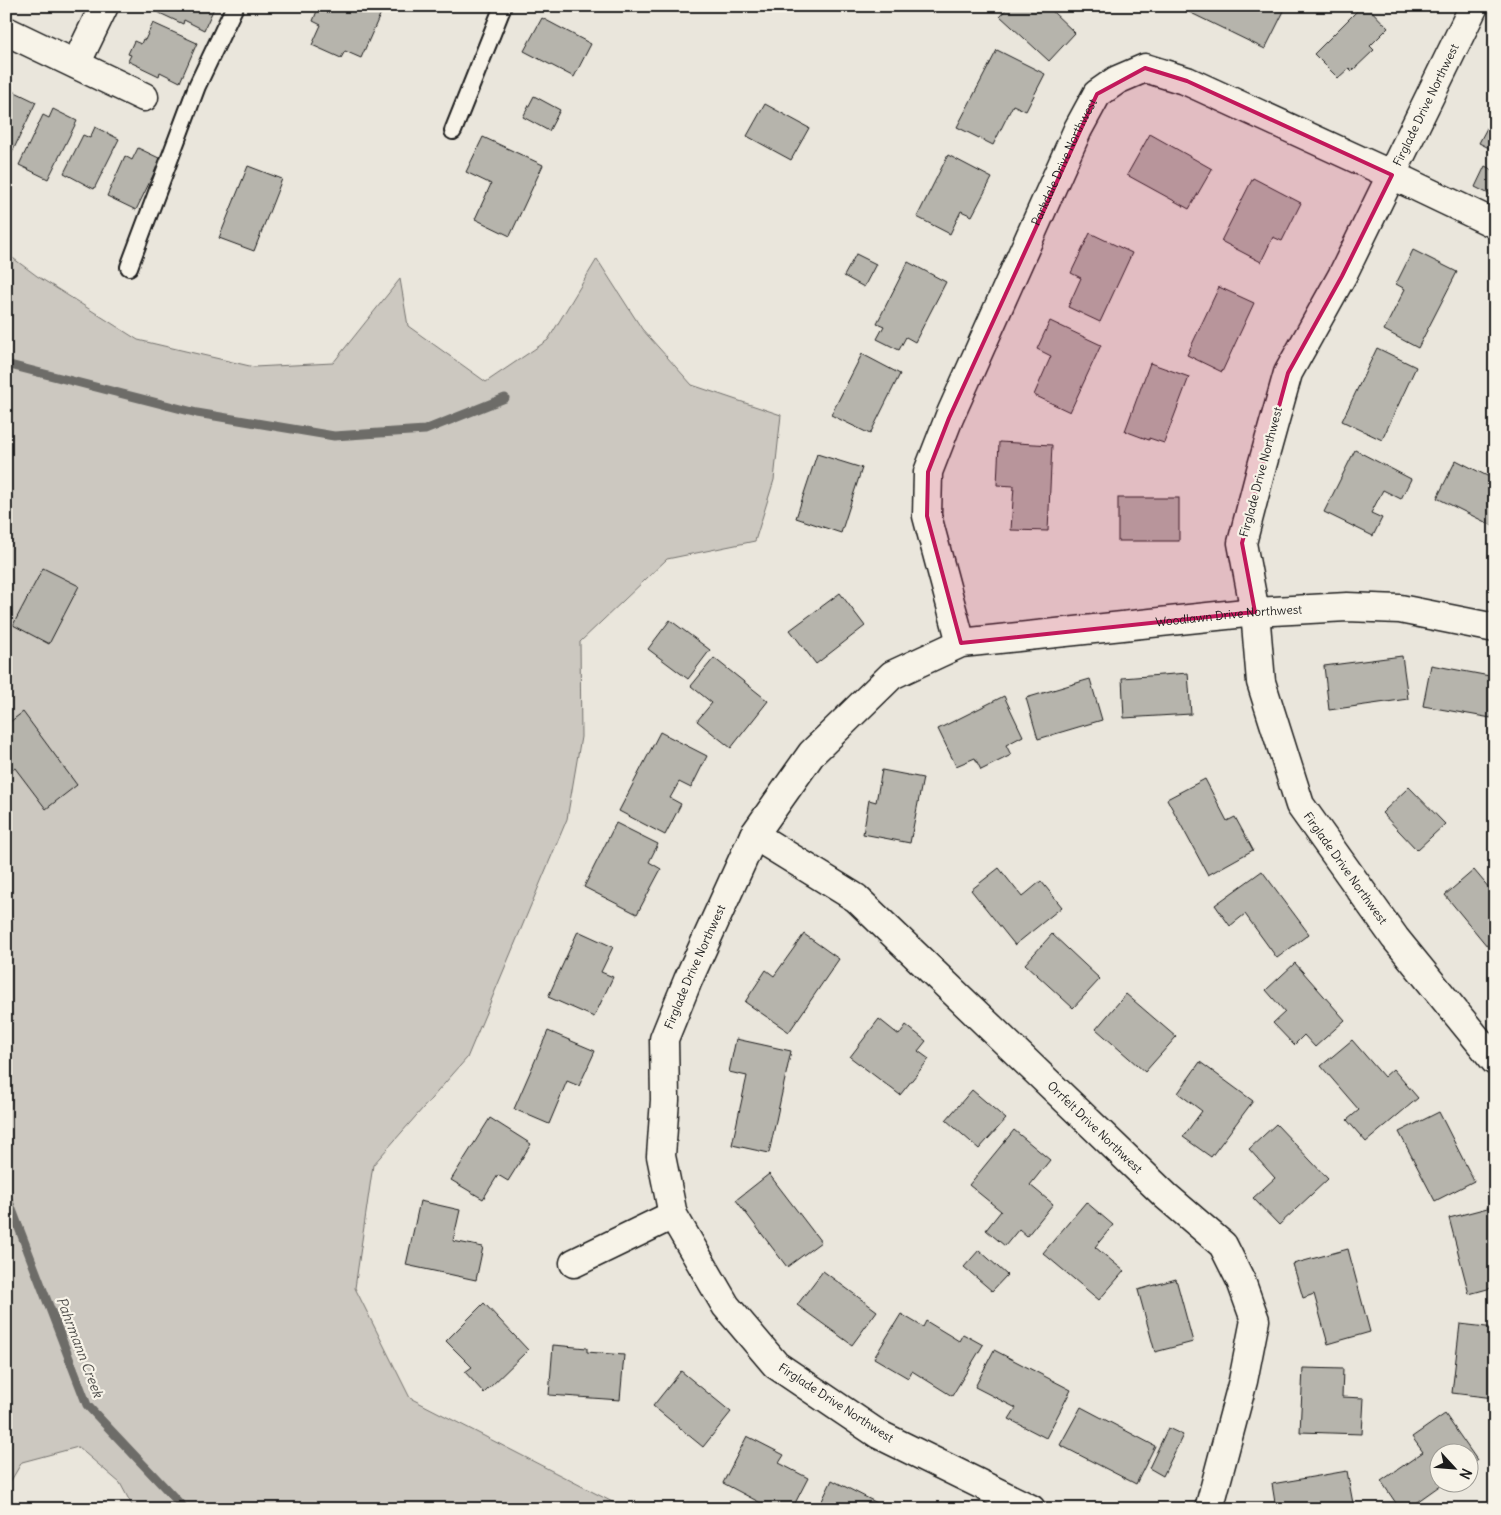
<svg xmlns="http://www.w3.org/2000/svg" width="1501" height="1515" font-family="Delius,sans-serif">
	<rect width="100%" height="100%" fill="#eae6dc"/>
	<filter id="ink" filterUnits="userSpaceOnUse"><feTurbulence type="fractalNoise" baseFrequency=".02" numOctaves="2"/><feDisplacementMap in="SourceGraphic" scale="10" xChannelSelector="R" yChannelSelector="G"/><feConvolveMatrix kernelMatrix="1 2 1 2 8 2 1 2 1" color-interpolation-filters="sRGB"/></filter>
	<g filter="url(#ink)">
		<polygon fill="#ccc8c0" stroke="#74726e" points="6,253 37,276 138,340 254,367 333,363 400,279 408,326 486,382 548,340 597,259 642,329 692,385 781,415 774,480 755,541 667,559 580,642 581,737 567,819 467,1058 373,1165 355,1288 410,1398 626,1509 134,1509 120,1483 78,1447 22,1462 6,1489"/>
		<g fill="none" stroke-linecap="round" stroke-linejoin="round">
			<g stroke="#6d6c68" stroke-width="9">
				<polyline points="6,364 197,413 334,436 425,430 505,398"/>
				<polyline points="6,1194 87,1405 185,1509"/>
			</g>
		</g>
		<g fill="#b6b4ac" stroke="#1c1c1c">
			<polygon points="153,6 215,6 204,30 184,20 183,24 151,9"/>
			<polygon points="319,6 384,6 361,58 345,51 341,58 312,45 321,25 313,21"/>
			<polygon points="1009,6 1056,6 1052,11 1075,33 1049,61 1000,16"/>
			<polygon points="1192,6 1273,6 1284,11 1265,49 1189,12"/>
			<polygon points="1362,6 1367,6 1388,28 1370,46 1374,50 1352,71 1349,68 1338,78 1314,54"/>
			<polygon points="542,18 591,44 574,77 524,51"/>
			<polygon points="153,23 197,43 180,82 160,72 159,76 128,61 131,55 128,54 134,41 141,44 143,39 145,40"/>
			<polygon points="997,50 1045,74 1026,111 1013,105 993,145 957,127"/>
			<polygon points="11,90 36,102 9,159 6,158 6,98"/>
			<polygon points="534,96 560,110 549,131 523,117"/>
			<polygon points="765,104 809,128 791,160 747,136"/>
			<polygon points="53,109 77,121 48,179 19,165 43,115 49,118"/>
			<polygon points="1495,113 1495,151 1479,143"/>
			<polygon points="95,127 119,139 94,189 64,173 83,135 90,138"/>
			<polygon points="1150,134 1212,169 1189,209 1127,175"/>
			<polygon points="483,137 543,165 510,236 475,219 491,184 466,172"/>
			<polygon points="138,148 161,159 136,210 107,196 125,156 132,160"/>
			<polygon points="948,155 992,178 972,216 961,211 950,234 917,217"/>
			<polygon points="248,166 282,179 254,251 219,238"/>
			<polygon points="1485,166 1495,171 1495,197 1475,187"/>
			<polygon points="1253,178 1301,203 1282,241 1273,237 1261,262 1221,241"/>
			<polygon points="1090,233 1132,253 1100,322 1068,307 1081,278 1071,273"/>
			<polygon points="1413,250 1457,272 1418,348 1384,330 1405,289 1396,284"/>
			<polygon points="856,254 876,264 864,287 844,276"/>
			<polygon points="908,262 946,282 915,342 906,337 899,350 877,339 884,326 877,323"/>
			<polygon points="1219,287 1254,303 1222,372 1187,355"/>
			<polygon points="1050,321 1101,345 1070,412 1034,395 1051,356 1037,349"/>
			<polygon points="1377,348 1416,367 1382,440 1342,421"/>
			<polygon points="862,354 900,374 870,434 831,415"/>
			<polygon points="1150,363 1189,377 1164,443 1149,438 1149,440 1125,431"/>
			<polygon points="999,442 1052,445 1048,531 1011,530 1014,486 997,485"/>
			<polygon points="1355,450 1411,479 1401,499 1383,490 1371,513 1382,518 1373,536 1324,512"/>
			<polygon points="817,454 862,468 841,533 796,518"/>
			<polygon points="1456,460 1495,480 1495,527 1437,498"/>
			<rect x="1118" y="498" width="61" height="43"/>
			<polygon points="43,568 79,586 49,644 13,625"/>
			<polygon points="840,593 865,626 816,664 790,630"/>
			<polygon points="670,620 710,650 688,679 648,649"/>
			<polygon points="1402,656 1408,699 1329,710 1324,666"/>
			<polygon points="714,658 768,701 731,748 697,721 712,703 691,686"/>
			<polygon points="1431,665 1495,677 1495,699 1491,718 1423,706"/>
			<polygon points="1188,673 1191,714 1124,718 1122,678"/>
			<polygon points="1090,679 1102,720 1038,739 1026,698"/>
			<polygon points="1004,696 1023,736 1006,745 1011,755 981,770 975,758 956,766 938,729"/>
			<polygon points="23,712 77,785 46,809 15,768 6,774 6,725"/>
			<polygon points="660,732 707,756 691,788 679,782 670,798 681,804 665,835 619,811"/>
			<polygon points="882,770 923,778 910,843 863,834 869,800 876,802"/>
			<polygon points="1205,779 1227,821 1235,817 1253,850 1208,875 1167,799"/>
			<polygon points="1409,787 1445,824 1417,850 1382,813"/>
			<polygon points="616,823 658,844 649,862 661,869 637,914 584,887"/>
			<polygon points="999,868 1022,897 1041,881 1062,907 1015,945 971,890"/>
			<polygon points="1474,870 1495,895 1495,950 1492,952 1445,895"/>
			<polygon points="1262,871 1309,934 1277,958 1245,914 1230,926 1215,905"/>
			<polygon points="578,931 613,947 601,972 613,977 594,1017 548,997"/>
			<polygon points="804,934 839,959 789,1032 745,1002 766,970 774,976"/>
			<polygon points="1052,934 1100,979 1073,1008 1025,964"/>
			<polygon points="1295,963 1345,1020 1315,1047 1304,1035 1294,1045 1273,1023 1285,1012 1266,990"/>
			<polygon points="1126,994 1176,1037 1145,1072 1096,1029"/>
			<polygon points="879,1019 899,1035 906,1025 926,1041 918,1051 929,1059 900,1095 850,1057"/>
			<polygon points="548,1031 595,1051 579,1086 567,1081 549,1124 514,1109"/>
			<polygon points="736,1039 791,1051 769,1153 732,1145 747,1076 729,1072"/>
			<polygon points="1352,1040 1384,1077 1393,1069 1418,1098 1366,1142 1347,1120 1359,1110 1321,1066"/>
			<polygon points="1200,1062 1253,1101 1211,1157 1183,1137 1202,1111 1178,1093"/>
			<polygon points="972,1090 1006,1119 979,1149 946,1120"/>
			<polygon points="1439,1112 1474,1181 1435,1201 1399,1132"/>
			<polygon points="490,1118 531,1144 508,1181 498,1175 483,1199 451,1180"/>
			<polygon points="1276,1124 1328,1179 1279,1225 1253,1198 1275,1178 1249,1149"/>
			<polygon points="1014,1130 1050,1160 1030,1185 1053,1204 1027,1236 1019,1229 1005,1246 986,1230 1001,1211 969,1185"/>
			<polygon points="769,1174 821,1242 787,1267 736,1200"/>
			<polygon points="420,1201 460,1210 453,1241 483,1247 476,1280 406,1265"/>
			<polygon points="1086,1202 1113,1225 1095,1247 1124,1271 1099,1300 1043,1253"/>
			<polygon points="1495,1206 1495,1287 1469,1294 1449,1218"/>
			<polygon points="1348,1249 1370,1332 1328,1344 1314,1294 1303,1298 1293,1264"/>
			<polygon points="979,1250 1007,1275 992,1291 964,1267"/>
			<polygon points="823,1271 877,1311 852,1345 797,1305"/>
			<polygon points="1176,1279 1193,1342 1155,1352 1138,1290"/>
			<polygon points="484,1303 528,1350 484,1393 465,1372 472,1367 446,1341"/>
			<polygon points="901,1314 923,1327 926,1321 959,1341 963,1334 983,1345 952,1396 912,1371 908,1378 874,1358"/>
			<polygon points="1460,1324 1495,1328 1494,1398 1452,1393"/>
			<polygon points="553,1345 587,1348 587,1352 624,1355 620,1400 549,1395"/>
			<polygon points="994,1350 1071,1390 1046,1438 1009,1419 1016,1408 975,1387"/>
			<polygon points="1303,1368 1343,1369 1342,1397 1364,1398 1362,1434 1300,1432"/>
			<polygon points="681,1371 731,1412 703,1447 653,1406"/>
			<polygon points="1081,1407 1155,1446 1136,1484 1060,1445"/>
			<polygon points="1445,1414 1477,1460 1468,1466 1468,1452 1438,1452 1438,1482 1445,1482 1407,1509 1400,1509 1381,1481 1423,1452 1412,1437"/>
			<polygon points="1168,1428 1183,1435 1163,1476 1149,1468"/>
			<polygon points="747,1436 784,1455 779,1463 808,1478 792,1509 772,1509 723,1483"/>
			<polygon points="1347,1471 1354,1509 1276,1509 1272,1484"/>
			<polygon points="832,1480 889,1509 818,1509"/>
		</g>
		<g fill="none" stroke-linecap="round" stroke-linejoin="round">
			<g stroke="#1c1c1c" stroke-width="20">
				<g id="lane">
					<polyline points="453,131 503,6"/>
					<polyline points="129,267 197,86 235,6"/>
				</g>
			</g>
			<g stroke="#1c1c1c" stroke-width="31">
				<g id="street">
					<path id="s1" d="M1474 6 1342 276 1288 373 1262 466 1242 543 1255 612 1261 682 1300 805 1395 938 1495 1061"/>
					<polyline points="6,31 144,97"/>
					<polyline points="76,64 104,6"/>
					<path id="s2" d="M961 643 927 516 928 472 949 418 1078 129 1097 94 1117 80 1145 68 1187 81 1392 175 1495 224"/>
					<path id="s3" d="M754 835 856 898 1166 1196 1223 1245 1241 1281 1255 1320 1243 1381 1209 1509"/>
					<polyline points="574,1263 673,1215"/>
					<path id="s4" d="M1031 1509 878 1434 776 1365 726 1306 673 1215 661 1156 665 1100 664 1039 688 980 754 835 812 753 892 675 961 643 1255 612 1347 607 1400 609 1495 628"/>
				</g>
			</g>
			<use href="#lane" stroke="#f7f3e8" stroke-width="16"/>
			<use href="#street" stroke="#f7f3e8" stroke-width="28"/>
		</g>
	</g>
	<path fill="#c2185b" fill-opacity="0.2" stroke="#c2185b" stroke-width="4" stroke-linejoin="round" d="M1145 68 1187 81 1392 175 1342 276 1288 373 1242 543 1255 612 961 643 927 516 928 472 949 418 1097 94Z"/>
	<g text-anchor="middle" stroke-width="4.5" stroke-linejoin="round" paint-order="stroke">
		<g font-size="12" fill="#1c1c1c" stroke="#f7f3e8">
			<text transform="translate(1426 105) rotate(-64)" y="4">Firglade Drive Northwest</text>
			<text dy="4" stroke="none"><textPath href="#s2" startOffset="514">Parkdale Drive Northwest</textPath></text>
			<text transform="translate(1261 472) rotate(-75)" y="4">Firglade Drive Northwest</text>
			<text dy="4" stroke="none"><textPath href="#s4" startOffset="1434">Woodlawn Drive Northwest</textPath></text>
			<text dy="4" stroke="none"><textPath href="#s1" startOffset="935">Firglade Drive Northwest</textPath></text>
			<text dy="4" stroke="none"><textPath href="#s4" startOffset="732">Firglade Drive Northwest</textPath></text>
			<text dy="4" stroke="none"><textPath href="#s3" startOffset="451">Orrfelt Drive Northwest</textPath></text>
			<text transform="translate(836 1403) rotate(33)" y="4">Firglade Drive Northwest</text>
		</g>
		<g font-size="14" font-style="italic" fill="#52514e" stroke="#f7f3e8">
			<text transform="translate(80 1347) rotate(69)" y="5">Pahrmann Creek</text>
		</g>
	</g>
	<rect width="1501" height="1515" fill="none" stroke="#f7f3e8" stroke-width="25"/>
	<rect x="12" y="12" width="1476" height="1490" fill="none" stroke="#1c1c1c" stroke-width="2" filter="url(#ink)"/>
	<g transform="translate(1454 1468) rotate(116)"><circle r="24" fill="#f7f3e8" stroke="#9f9d96"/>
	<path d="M0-4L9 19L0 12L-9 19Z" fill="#1c1c1c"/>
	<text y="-8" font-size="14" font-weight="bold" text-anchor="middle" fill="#1c1c1c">N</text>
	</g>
</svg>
